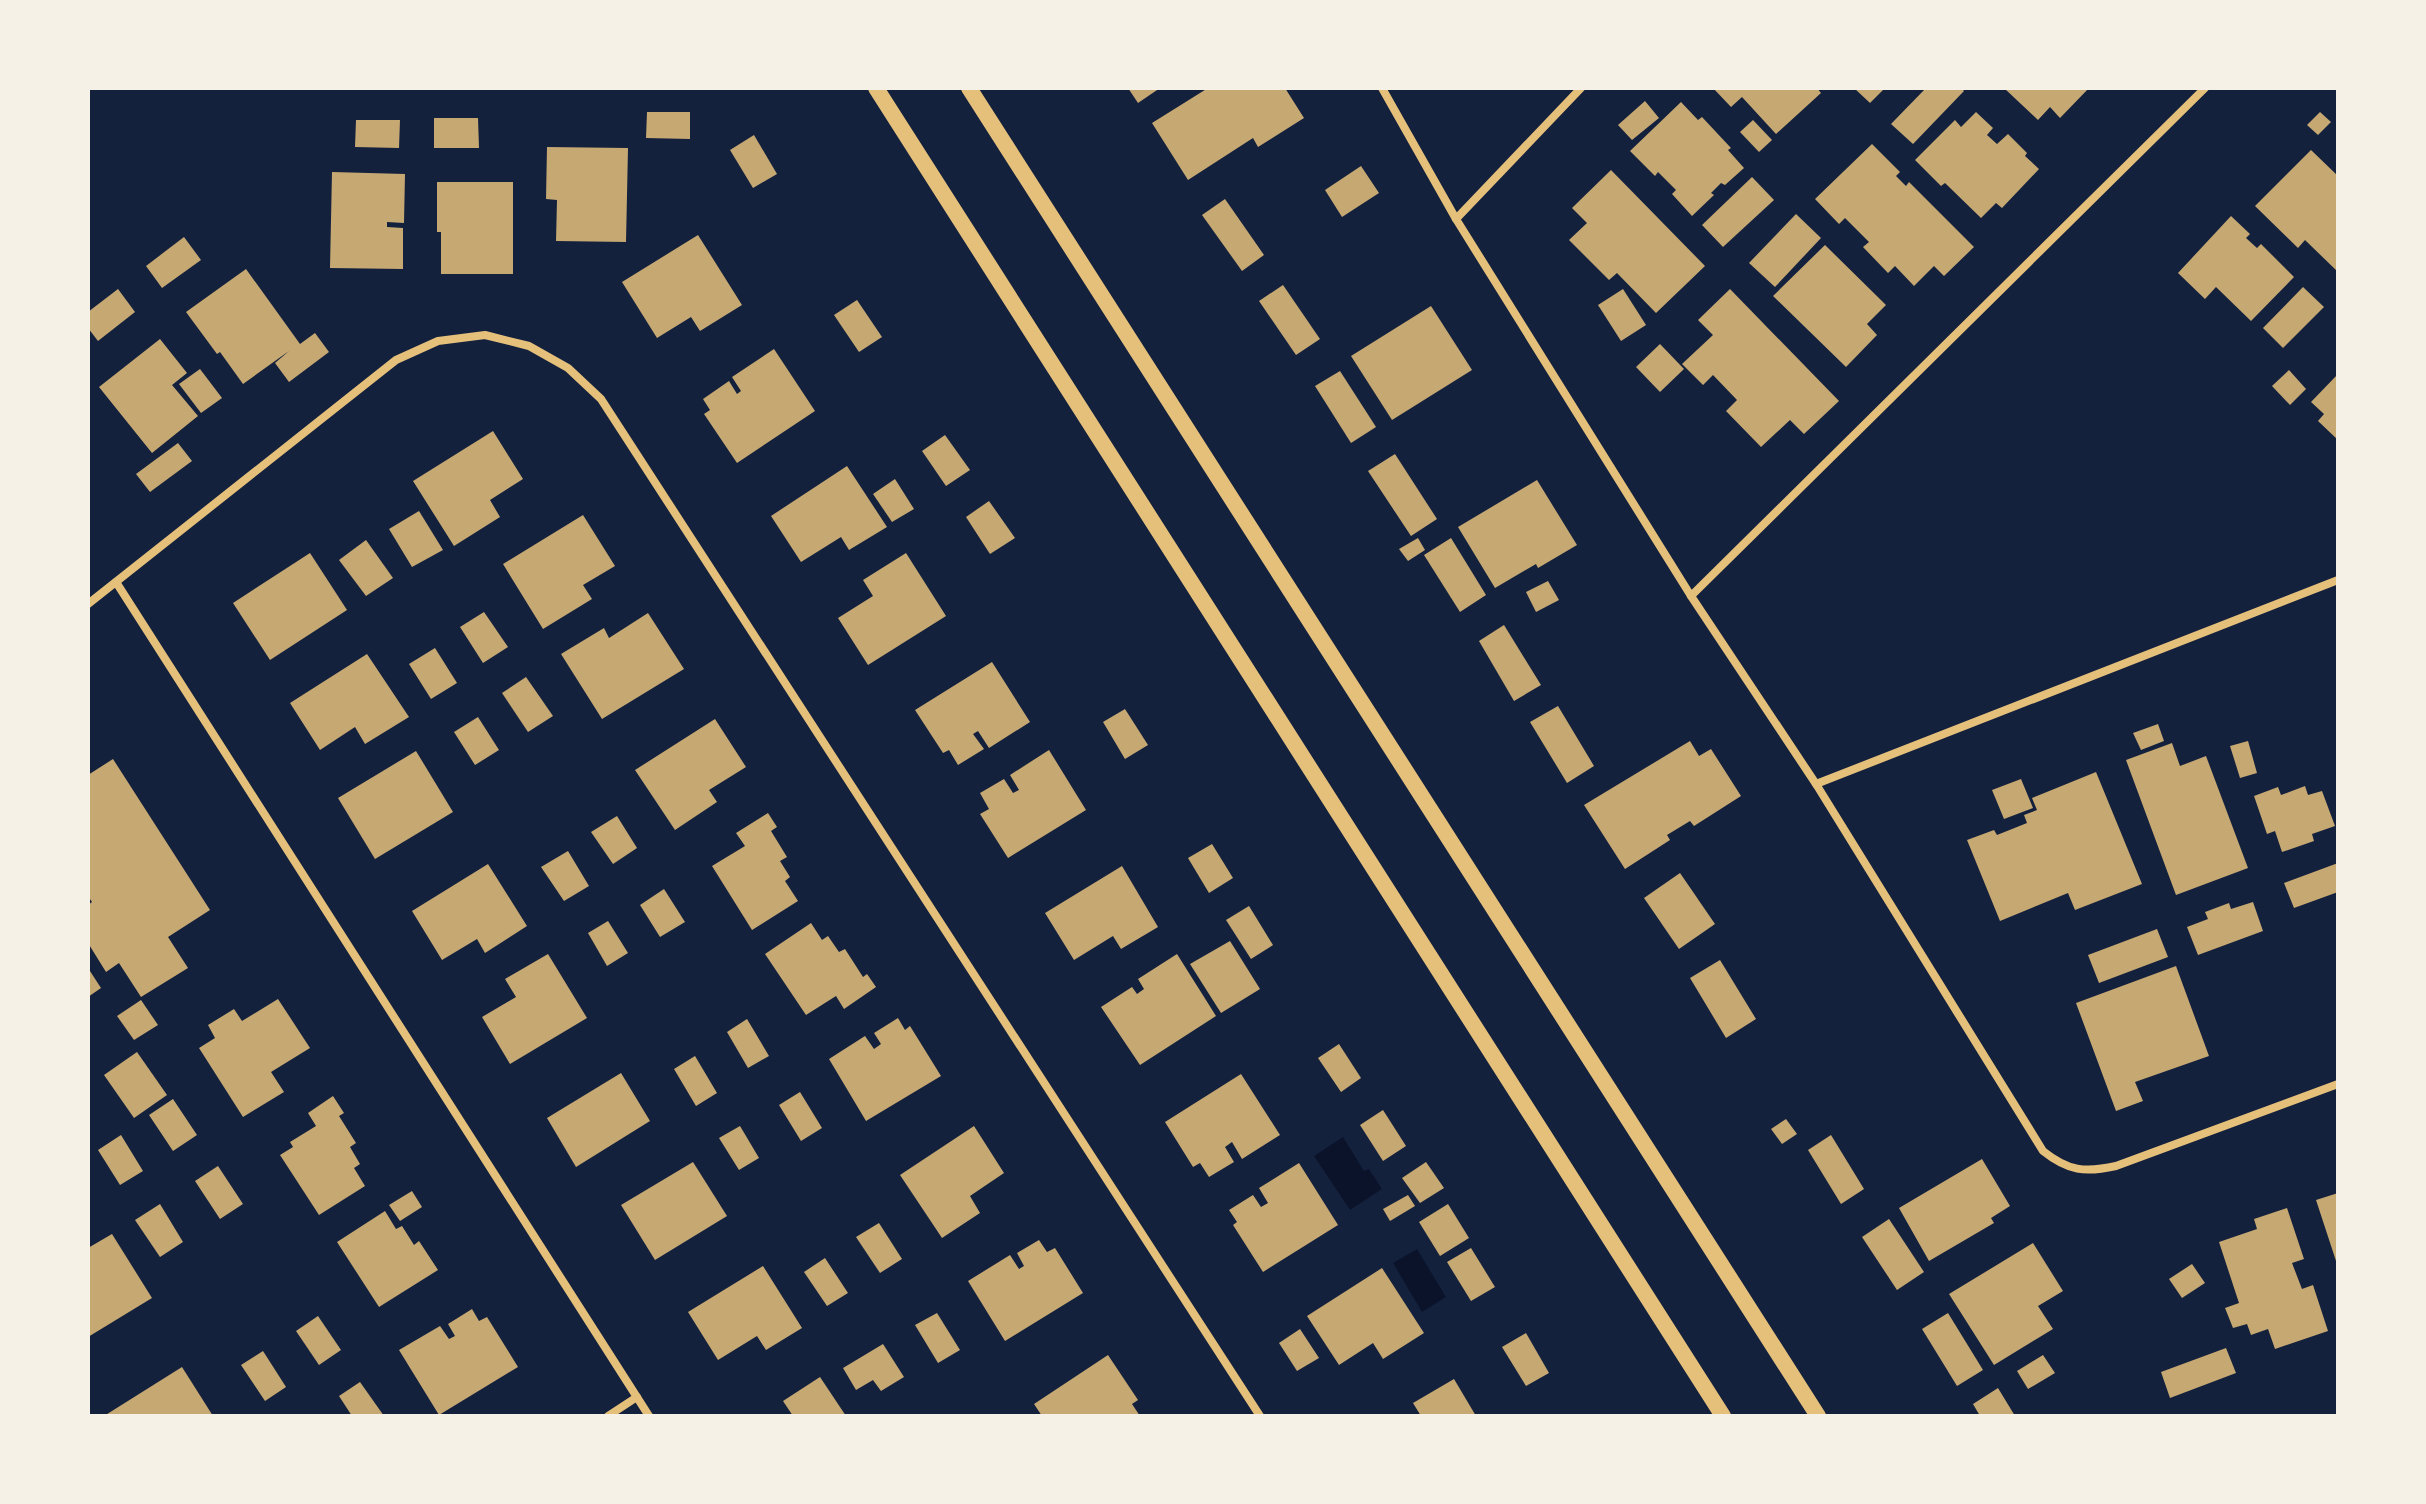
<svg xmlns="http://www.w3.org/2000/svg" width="2426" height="1504" font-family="Poppins,sans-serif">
	<rect width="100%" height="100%" fill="#14213d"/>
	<g fill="#0b132b">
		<polygon points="1343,1137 1364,1171 1369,1169 1382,1189 1350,1210 1314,1156"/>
		<polygon points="1417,1249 1446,1297 1422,1312 1393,1263"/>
	</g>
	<g fill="#c6a872">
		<polygon points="1128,88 1160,88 1138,103"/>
		<polygon points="1208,88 1285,88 1304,118 1258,147 1253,138 1188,180 1152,123"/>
		<polygon points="1713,88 1817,88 1821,93 1776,134 1742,97 1731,107"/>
		<polygon points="1854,88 1885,88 1870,103"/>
		<polygon points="1926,88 1961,88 1964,91 1913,144 1891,124"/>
		<polygon points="2004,88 2089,88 2060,118 2050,107 2038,120"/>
		<polygon points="1645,101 1659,118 1632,140 1618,125"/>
		<polygon points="1681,102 1698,120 1702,117 1731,148 1728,150 1744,168 1725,185 1721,183 1711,193 1714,195 1692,216 1672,194 1676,190 1658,172 1655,176 1630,151"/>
		<polygon points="647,112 690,112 690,139 646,138"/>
		<polygon points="1976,112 1993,128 1987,135 1997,144 2008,134 2027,153 2025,156 2039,169 2002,208 1996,203 1981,218 1945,183 1941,186 1915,160 1955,120 1961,127"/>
		<polygon points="2320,112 2331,122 2318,135 2307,125"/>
		<polygon points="434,118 478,118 479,148 434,148"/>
		<polygon points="356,120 400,120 399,148 355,147"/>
		<polygon points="1753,120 1772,140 1759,152 1740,132"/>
		<polygon points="754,135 777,174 753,188 730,150"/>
		<polygon points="1872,144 1900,172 1896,176 1906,186 1909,182 1974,247 1944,276 1934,266 1914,286 1895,266 1888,273 1863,247 1869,242 1845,218 1839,224 1815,199"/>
		<polygon points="547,147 628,148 626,242 556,241 557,200 546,199"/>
		<polygon points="2311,150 2338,176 2338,272 2305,240 2298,248 2255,206"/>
		<polygon points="1361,166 1379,193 1342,217 1325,190"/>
		<polygon points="1611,170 1705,266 1656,313 1617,273 1609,280 1569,240 1587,223 1572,208"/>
		<polygon points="332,172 405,174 404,223 387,222 387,227 403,228 403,269 330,268"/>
		<polygon points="1752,177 1774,200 1723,247 1702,225"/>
		<polygon points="437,182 513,182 513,274 441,274 441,232 437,232"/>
		<polygon points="1225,199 1264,255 1242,271 1202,215"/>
		<polygon points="1796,214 1821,238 1775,287 1749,263"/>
		<polygon points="2231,216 2250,234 2246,238 2257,248 2261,244 2294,277 2251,321 2216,287 2205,299 2178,273"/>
		<polygon points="698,235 742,305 700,331 691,317 657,338 622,282"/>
		<polygon points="184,237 201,260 162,288 146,266"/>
		<polygon points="1825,245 1886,305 1867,324 1877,335 1846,367 1773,296"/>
		<polygon points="246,269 300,344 315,333 329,352 289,382 275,363 289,351 243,384 220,352 217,354 186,312"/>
		<polygon points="1283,285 1320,339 1296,355 1259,301"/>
		<polygon points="2303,287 2324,307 2283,348 2263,328"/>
		<polygon points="118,289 135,312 98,341 88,328 88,312"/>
		<polygon points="1623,289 1646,325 1621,341 1598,305"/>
		<polygon points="1730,289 1839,401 1804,434 1790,420 1761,447 1726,411 1737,400 1713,375 1703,385 1682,364 1713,335 1698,320"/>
		<polygon points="857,300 882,337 859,352 834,315"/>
		<polygon points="1431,306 1472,370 1392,420 1351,356"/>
		<polygon points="160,339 187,373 172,385 198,416 152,453 99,387"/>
		<polygon points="1660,344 1684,369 1660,392 1636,367"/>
		<polygon points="774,349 815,411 737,463 704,414 710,410 703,399 729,381 737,394 741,391 732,377"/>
		<polygon points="200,369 222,398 201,413 179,384"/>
		<polygon points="2289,370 2306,389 2290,405 2272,386"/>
		<polygon points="1340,371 1376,427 1351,443 1315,386"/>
		<polygon points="2338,374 2338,440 2318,421 2324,414 2311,402"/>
		<polygon points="493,431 523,479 490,500 500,517 454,546 413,481"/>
		<polygon points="945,435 970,470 946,486 922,451"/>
		<polygon points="178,443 192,461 150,492 136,474"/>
		<polygon points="1395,454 1437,519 1411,536 1368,471"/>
		<polygon points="847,466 887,527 849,550 841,537 801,562 771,516"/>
		<polygon points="895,479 914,509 892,522 873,494"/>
		<polygon points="1537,480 1577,545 1538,568 1536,564 1495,588 1458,527"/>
		<polygon points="989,501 1015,538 990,554 966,517"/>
		<polygon points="419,511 443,550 412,567 389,529"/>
		<polygon points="583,515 615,566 583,585 592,599 543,629 503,564"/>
		<polygon points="1418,538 1425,550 1408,561 1399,549"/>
		<polygon points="1451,538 1486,595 1460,612 1424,555"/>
		<polygon points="366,540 393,578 366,596 339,560"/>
		<polygon points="310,553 347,610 270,660 233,603"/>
		<polygon points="906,553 946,616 868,665 838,618 873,596 863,580"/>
		<polygon points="1548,581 1559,600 1536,612 1526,592"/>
		<polygon points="484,612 508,647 483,663 460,627"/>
		<polygon points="648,613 684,669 602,719 561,654 604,628 609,638"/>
		<polygon points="1504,625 1541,685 1514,701 1479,641"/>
		<polygon points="435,648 457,683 431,699 409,664"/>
		<polygon points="367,654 409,717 365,744 355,727 320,750 290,703"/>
		<polygon points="992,662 1030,722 989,748 978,731 973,734 984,749 958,765 949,750 943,753 915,710"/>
		<polygon points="526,677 553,716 528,732 502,693"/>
		<polygon points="1558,706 1594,766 1567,783 1530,722"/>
		<polygon points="1125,709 1148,745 1125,759 1103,722"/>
		<polygon points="478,717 499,750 475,765 454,732"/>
		<polygon points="715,719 746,767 709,790 717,802 675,830 635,770"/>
		<polygon points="2158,724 2164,741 2141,750 2133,733"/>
		<polygon points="1690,741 1699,756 1711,749 1741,796 1694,826 1690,821 1667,835 1670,840 1625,869 1584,805"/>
		<polygon points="2248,741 2257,773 2240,778 2230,746"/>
		<polygon points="2172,743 2180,766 2206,756 2248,868 2176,895 2126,760"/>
		<polygon points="1049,750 1086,810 1008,858 980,814 989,809 980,793 1004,779 1013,793 1019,790 1010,775"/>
		<polygon points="416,751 453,812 375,859 338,798"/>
		<polygon points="113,759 210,910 168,937 188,968 141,997 119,963 106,972 88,943 88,905 92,902 88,896 88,775"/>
		<polygon points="2096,772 2142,884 2075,910 2068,893 2000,921 1967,840 1994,830 1997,835 2027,823 2024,815 2037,810 2032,798"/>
		<polygon points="2021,779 2033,808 2004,819 1992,790"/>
		<polygon points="2305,786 2308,795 2322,791 2335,826 2312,834 2314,841 2282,852 2275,831 2267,834 2254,796 2278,787 2281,795"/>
		<polygon points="768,813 777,827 771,831 787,857 780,861 790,877 785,881 798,901 752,930 712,866 745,846 736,833"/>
		<polygon points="617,816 637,848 613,864 591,832"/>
		<polygon points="1212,844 1233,878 1209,893 1188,858"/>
		<polygon points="568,851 589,886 564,901 541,867"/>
		<polygon points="2338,863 2338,892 2294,908 2284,883"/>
		<polygon points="488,864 527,926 485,953 477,939 442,960 412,911"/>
		<polygon points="1122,866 1158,927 1121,949 1113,936 1074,960 1045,913"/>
		<polygon points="1680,873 1715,924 1679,949 1644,898"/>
		<polygon points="664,889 685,922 660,937 640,905"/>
		<polygon points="2253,902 2263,931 2198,955 2187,927 2208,919 2205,912 2229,903 2231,909"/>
		<polygon points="1249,906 1273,945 1251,959 1226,920"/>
		<polygon points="608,921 628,953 607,966 588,933"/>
		<polygon points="811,923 822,940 828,936 839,952 845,949 863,977 867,974 876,987 844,1009 836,996 806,1015 765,954"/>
		<polygon points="2157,929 2168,957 2099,983 2088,955"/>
		<polygon points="1230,941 1260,989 1221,1013 1190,964"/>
		<polygon points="548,954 587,1018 510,1064 482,1017 516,997 505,979"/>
		<polygon points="1177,954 1216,1016 1140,1065 1101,1007 1132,987 1137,994 1144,989 1138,979"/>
		<polygon points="1720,960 1756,1019 1726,1038 1690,978"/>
		<polygon points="2176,966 2209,1056 2135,1082 2143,1101 2116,1111 2076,1003"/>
		<polygon points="88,968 101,988 88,997"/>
		<polygon points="278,999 310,1048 271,1072 284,1092 243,1117 199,1048 215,1038 208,1025 234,1009 242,1021"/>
		<polygon points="141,1000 158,1025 134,1040 117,1016"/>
		<polygon points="898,1018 905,1030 910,1026 941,1076 866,1121 829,1059 865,1036 874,1049 881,1044 874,1033"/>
		<polygon points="747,1019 769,1056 748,1068 727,1032"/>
		<polygon points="1339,1044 1361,1078 1341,1092 1318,1058"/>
		<polygon points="137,1052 167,1095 134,1118 104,1075"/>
		<polygon points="695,1056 717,1093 696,1106 674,1069"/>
		<polygon points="621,1073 650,1121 576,1167 547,1118"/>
		<polygon points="1241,1074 1280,1135 1242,1159 1232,1142 1225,1147 1234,1162 1209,1177 1200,1163 1193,1167 1165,1122"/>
		<polygon points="800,1092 822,1128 801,1141 779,1105"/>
		<polygon points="333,1096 344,1113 339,1116 356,1143 350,1147 360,1164 354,1168 365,1186 319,1215 280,1155 293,1147 290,1142 316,1126 308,1113"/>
		<polygon points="173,1099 197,1135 173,1151 149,1115"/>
		<polygon points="1383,1110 1406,1146 1383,1161 1360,1125"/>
		<polygon points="1786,1119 1797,1134 1782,1144 1771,1129"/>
		<polygon points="740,1126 759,1158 739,1170 719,1138"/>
		<polygon points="974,1126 1004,1173 970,1196 980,1213 942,1238 900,1175"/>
		<polygon points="121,1135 143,1171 120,1185 98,1150"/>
		<polygon points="1831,1135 1864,1189 1841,1204 1808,1150"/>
		<polygon points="1982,1159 2010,1206 1991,1218 1994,1223 1929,1261 1899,1208"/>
		<polygon points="693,1162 727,1216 655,1260 621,1205"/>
		<polygon points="1426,1162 1444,1188 1420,1203 1402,1178"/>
		<polygon points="1299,1163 1338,1225 1263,1272 1233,1225 1237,1222 1229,1210 1253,1195 1261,1207 1268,1203 1259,1188"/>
		<polygon points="218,1166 243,1204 220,1219 195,1181"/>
		<polygon points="412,1191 422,1207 400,1221 389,1205"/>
		<polygon points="2338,1193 2338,1264 2337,1264 2316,1200"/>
		<polygon points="1408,1195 1415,1206 1390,1221 1383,1209"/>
		<polygon points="160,1204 183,1242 160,1257 135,1220"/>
		<polygon points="1448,1204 1469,1238 1440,1256 1419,1222"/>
		<polygon points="2287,1208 2304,1259 2292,1263 2302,1289 2313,1285 2328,1331 2275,1349 2268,1329 2251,1335 2247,1324 2233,1328 2225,1308 2239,1303 2219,1242 2257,1229 2254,1219"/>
		<polygon points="385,1211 396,1229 402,1226 414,1245 419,1241 438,1270 379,1307 337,1242"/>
		<polygon points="1889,1219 1924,1272 1897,1290 1862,1237"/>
		<polygon points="879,1223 902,1259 880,1273 856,1237"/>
		<polygon points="112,1234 152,1298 88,1337 88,1248"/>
		<polygon points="1039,1240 1047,1252 1055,1248 1083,1293 1005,1341 968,1281 1010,1255 1019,1269 1024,1266 1017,1253"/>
		<polygon points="2033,1243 2063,1291 2038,1306 2053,1329 1994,1365 1949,1294"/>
		<polygon points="1471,1248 1495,1287 1471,1301 1447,1262"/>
		<polygon points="825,1258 848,1293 827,1306 804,1272"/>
		<polygon points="2192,1264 2205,1283 2182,1298 2169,1279"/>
		<polygon points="763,1266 802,1328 766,1350 757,1336 718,1360 688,1312"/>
		<polygon points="1382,1268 1424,1333 1383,1359 1373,1343 1339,1365 1307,1316"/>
		<polygon points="472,1309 479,1321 487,1317 518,1367 439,1415 399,1350 440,1326 449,1339 455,1336 448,1324"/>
		<polygon points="937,1313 960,1350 938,1363 915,1325"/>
		<polygon points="1948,1313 1983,1370 1957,1386 1922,1329"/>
		<polygon points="318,1316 341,1350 319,1365 296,1331"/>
		<polygon points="1300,1329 1319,1358 1297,1371 1279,1343"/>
		<polygon points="1526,1333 1549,1373 1526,1386 1502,1347"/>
		<polygon points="883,1344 904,1377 881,1391 873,1380 856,1390 843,1368"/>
		<polygon points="2226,1348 2236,1373 2170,1398 2161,1372"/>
		<polygon points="263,1351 286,1387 265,1401 241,1365"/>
		<polygon points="1108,1355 1138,1400 1132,1404 1140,1416 1042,1416 1034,1404"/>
		<polygon points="2043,1355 2055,1373 2028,1389 2017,1371"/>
		<polygon points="182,1367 213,1416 104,1416"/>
		<polygon points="820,1377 846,1416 793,1416 783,1401"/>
		<polygon points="1454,1379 1476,1416 1421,1416 1413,1403"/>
		<polygon points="360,1382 384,1416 352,1416 339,1396"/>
		<polygon points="1998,1388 2015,1416 1980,1416 1973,1404"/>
	</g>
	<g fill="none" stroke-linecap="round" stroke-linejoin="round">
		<g stroke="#e5c07b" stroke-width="8">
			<path d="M1382 88 1456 219 1691 596 1816 784 2043 1151C2068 1171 2085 1173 2116 1166L2338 1084"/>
			<polyline points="1456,219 1581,88"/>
			<polyline points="116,582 649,1416"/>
			<polyline points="1691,596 2205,88"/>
			<polyline points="88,604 396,360 438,341 485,335 529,346 568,368 601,399 1260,1416"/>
			<polyline points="1816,784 2338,580"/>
			<polyline points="608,1416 637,1397"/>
		</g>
		<g stroke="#e5c07b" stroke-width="16">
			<polyline points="876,88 1723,1416"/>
			<polyline points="969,88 1818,1416"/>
		</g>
	</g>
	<rect width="2426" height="1504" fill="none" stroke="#f6f1e7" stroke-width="180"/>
</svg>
